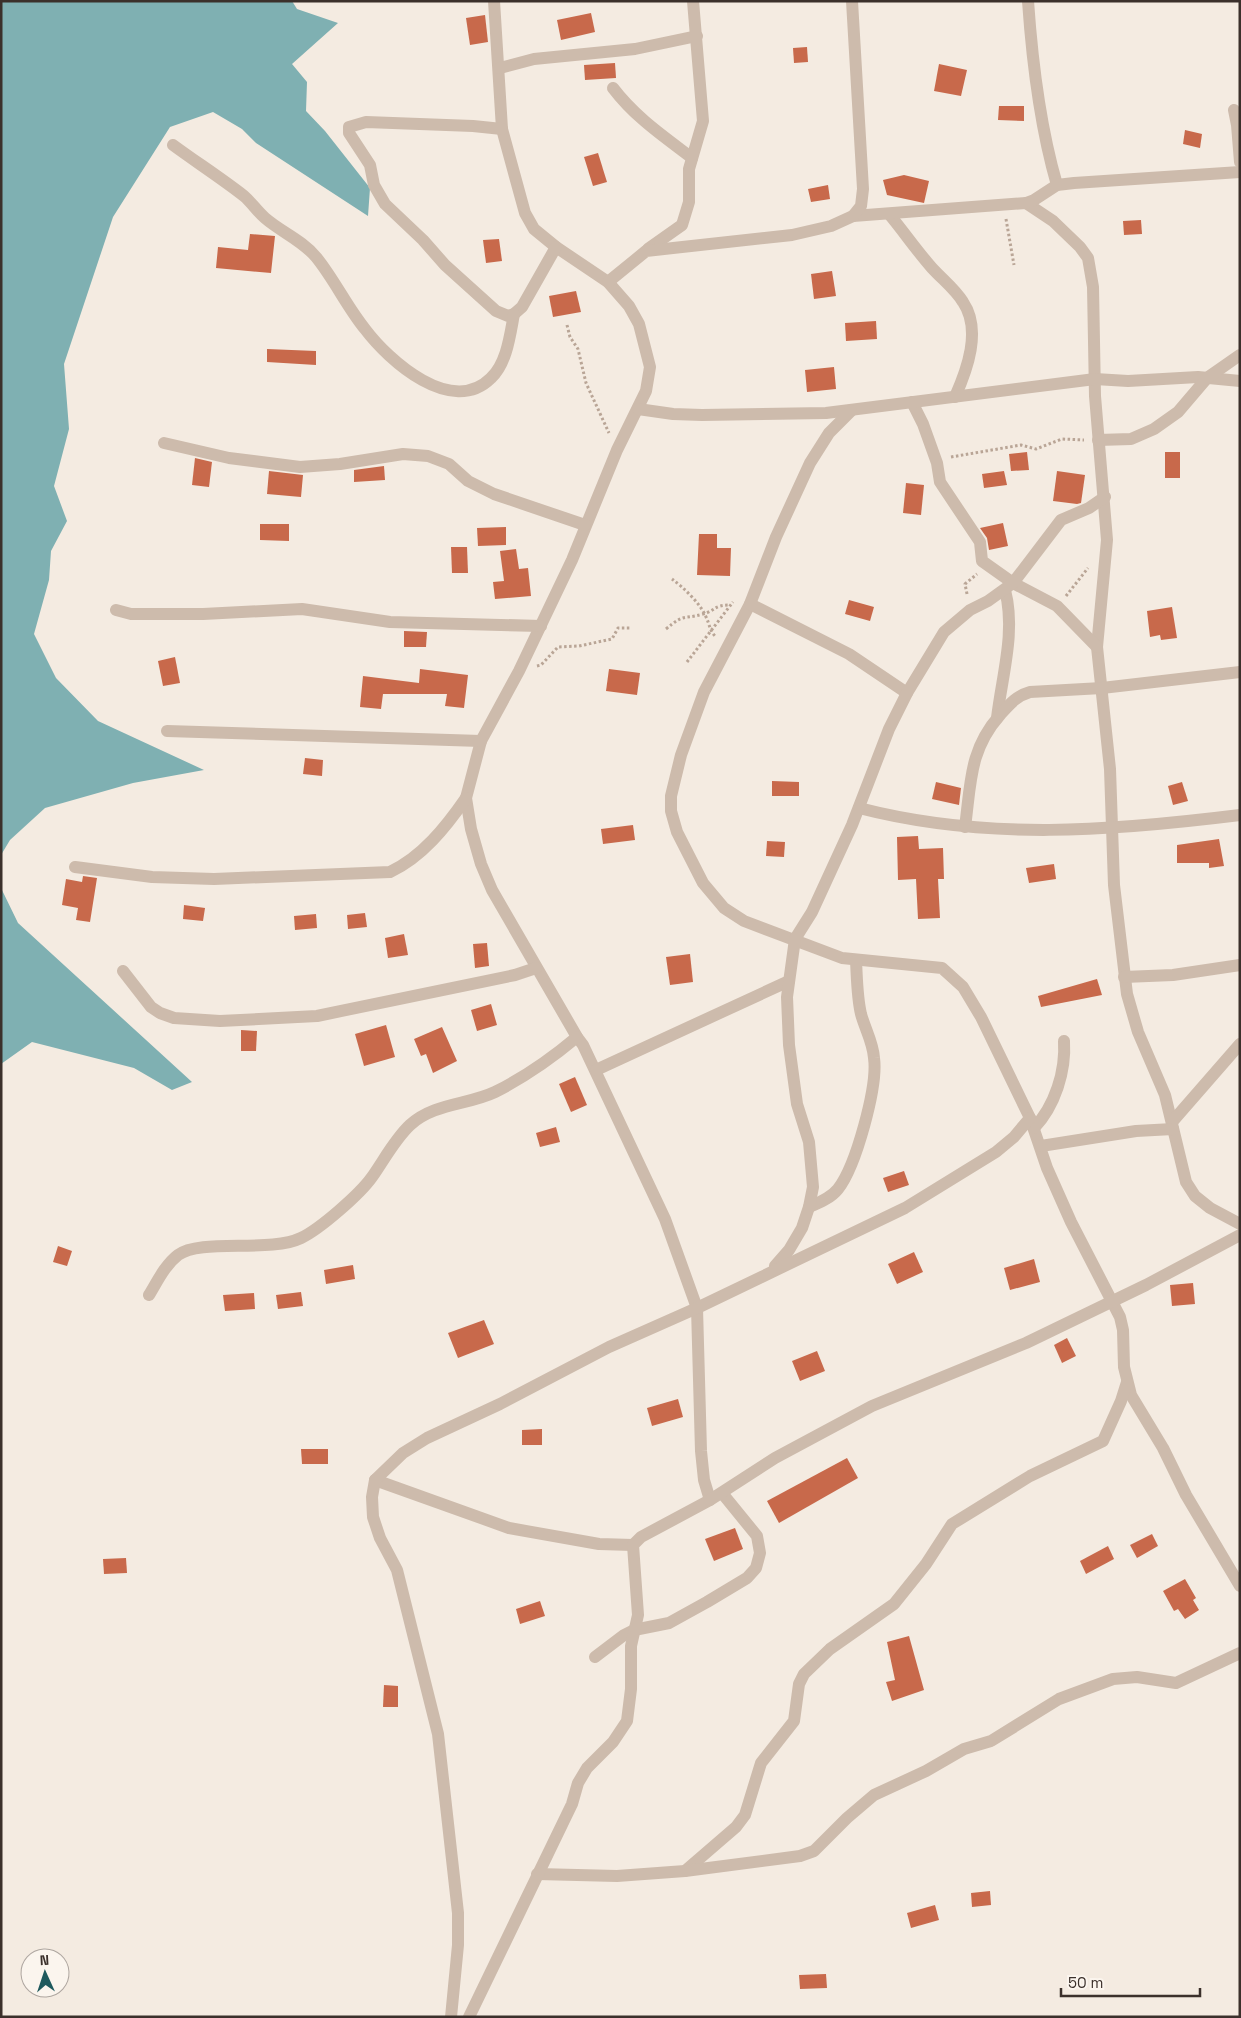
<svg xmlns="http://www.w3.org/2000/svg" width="1241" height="2018" font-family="'Space Grotesk',sans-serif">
	<rect width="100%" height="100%" fill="#f4ebe1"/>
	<g fill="#7fb0b2">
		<polygon points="1,1 292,1 297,9 338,23 292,64 307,82 306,111 325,131 370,188 368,216 256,143 242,129 213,112 170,127 113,217 64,364 69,429 54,486 67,521 51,551 49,580 34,634 56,678 98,721 204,770 133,783 45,808 10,840 1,855"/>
		<polygon points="1,888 18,923 192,1082 172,1090 134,1068 32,1042 1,1064"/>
	</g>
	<g fill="#c8694b">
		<polygon points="591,13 595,32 561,40 557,20"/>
		<polygon points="485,15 488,42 470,45 466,18"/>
		<polygon points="807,47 808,62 794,63 793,48"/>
		<polygon points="615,63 616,78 585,80 584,65"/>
		<polygon points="939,64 967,70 961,96 934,91"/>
		<polygon points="999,106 1024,106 1024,121 998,120"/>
		<polygon points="1185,130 1202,134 1200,148 1183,144"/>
		<polygon points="598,153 607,182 593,186 584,157"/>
		<polygon points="904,175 929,181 924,203 887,195 883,180"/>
		<polygon points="828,185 830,199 811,202 808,189"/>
		<polygon points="1141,220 1142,234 1124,235 1123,221"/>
		<polygon points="250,234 275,236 271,273 216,268 218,247 248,250"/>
		<polygon points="499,239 502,261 486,263 483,240"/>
		<polygon points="832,271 836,296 814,299 811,274"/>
		<polygon points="576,291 581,312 553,317 549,296"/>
		<polygon points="876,321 877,339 846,341 845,323"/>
		<polygon points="267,349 316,351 316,365 267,362"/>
		<polygon points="834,367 836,389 807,392 805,370"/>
		<polygon points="1027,452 1029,470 1011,471 1009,454"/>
		<rect x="1165" y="452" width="15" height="26"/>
		<polygon points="195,458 212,462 209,487 192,485"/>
		<polygon points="384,466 385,480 354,482 354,470"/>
		<polygon points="269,471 303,475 301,497 267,494"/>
		<polygon points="1004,471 1007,485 984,488 982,474"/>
		<polygon points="1057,471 1085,475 1081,503 1077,504 1053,501"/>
		<polygon points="906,483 924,485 921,515 903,513"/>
		<polygon points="1003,523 1008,546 989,550 987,538 980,528"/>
		<polygon points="260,524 289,524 289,541 260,540"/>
		<polygon points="506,527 506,545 478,546 477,528"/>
		<polygon points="699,534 717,534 717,548 731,548 730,576 697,575"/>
		<polygon points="451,547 467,547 468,573 452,573"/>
		<polygon points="516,549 519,569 528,568 531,596 495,599 493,582 504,581 500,551"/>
		<polygon points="849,600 874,607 870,621 845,614"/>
		<polygon points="1172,607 1177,638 1161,640 1160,635 1150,637 1147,611"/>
		<polygon points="404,631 427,632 426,647 404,647"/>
		<polygon points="175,657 180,683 163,686 158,661"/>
		<polygon points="420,669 468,675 464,708 445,706 447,694 383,694 381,709 360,707 363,676 419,683"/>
		<polygon points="609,669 640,673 637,695 606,691"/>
		<polygon points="305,758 323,760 322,776 303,774"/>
		<polygon points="772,781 799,782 799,796 772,796"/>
		<polygon points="936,782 961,788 959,805 932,799"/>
		<polygon points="1182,782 1188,801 1173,805 1168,786"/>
		<polygon points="633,825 635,840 603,844 601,829"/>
		<polygon points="918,836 919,849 943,848 944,879 938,879 940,918 918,919 916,879 898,880 897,837"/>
		<polygon points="1219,839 1224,866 1209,868 1209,863 1177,863 1177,845"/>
		<polygon points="767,841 785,842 784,857 766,856"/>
		<polygon points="1054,864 1056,879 1029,883 1026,868"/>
		<polygon points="83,876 97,878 90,922 76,920 78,908 62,905 66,879 82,882"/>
		<polygon points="184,905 205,908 203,921 183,919"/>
		<polygon points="365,913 367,927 348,929 347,915"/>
		<polygon points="316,914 317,928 295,930 294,916"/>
		<polygon points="404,934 408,955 388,958 385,938"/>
		<polygon points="487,943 489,966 475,968 473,944"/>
		<polygon points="690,954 693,982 670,985 666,957"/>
		<polygon points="1097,979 1102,995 1041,1007 1038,996"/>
		<polygon points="491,1004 497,1025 477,1031 471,1010"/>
		<polygon points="386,1025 395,1057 364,1066 355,1034"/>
		<polygon points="442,1027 457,1061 433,1073 426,1054 421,1056 414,1039"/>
		<polygon points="241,1030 257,1031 256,1051 241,1051"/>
		<polygon points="575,1077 587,1105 571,1112 559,1084"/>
		<polygon points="556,1127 560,1142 540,1147 536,1133"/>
		<polygon points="904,1171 909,1185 888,1192 883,1178"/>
		<polygon points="58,1246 72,1251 67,1266 53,1262"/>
		<polygon points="914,1252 923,1272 897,1284 888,1264"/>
		<polygon points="1034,1259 1040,1282 1010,1290 1004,1268"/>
		<polygon points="353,1265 355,1279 326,1284 324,1270"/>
		<polygon points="1193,1283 1195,1304 1172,1306 1170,1285"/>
		<polygon points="301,1292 303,1306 278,1309 276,1295"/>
		<polygon points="254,1293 255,1309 225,1311 223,1295"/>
		<polygon points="484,1320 494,1344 458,1358 448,1333"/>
		<polygon points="1067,1338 1076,1356 1062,1363 1054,1345"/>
		<polygon points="817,1351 825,1371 800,1381 792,1361"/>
		<polygon points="678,1399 683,1417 652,1426 647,1408"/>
		<polygon points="542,1429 542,1445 522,1445 522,1430"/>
		<polygon points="301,1449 328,1449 328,1464 302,1464"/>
		<polygon points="847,1458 858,1478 779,1523 767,1501"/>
		<polygon points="735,1528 743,1549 714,1561 705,1539"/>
		<polygon points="1152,1534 1158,1546 1137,1558 1130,1545"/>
		<polygon points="1108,1546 1114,1559 1086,1574 1080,1561"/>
		<polygon points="126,1558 127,1573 104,1574 103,1559"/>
		<polygon points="1185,1579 1196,1598 1193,1600 1199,1610 1185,1619 1178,1609 1174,1611 1163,1591"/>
		<polygon points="540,1601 545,1616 520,1624 516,1609"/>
		<polygon points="909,1636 924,1690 892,1701 886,1682 895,1680 887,1642"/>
		<polygon points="384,1685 398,1686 398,1707 383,1707"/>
		<polygon points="990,1891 991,1905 972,1907 971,1893"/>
		<polygon points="935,1905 939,1920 911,1928 907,1913"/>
		<polygon points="826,1974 827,1988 800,1989 799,1975"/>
	</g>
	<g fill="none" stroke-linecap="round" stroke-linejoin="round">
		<g stroke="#b9a596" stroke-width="3" stroke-dasharray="2.5 2.5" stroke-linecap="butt">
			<polyline points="1006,219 1014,265"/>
			<polyline points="567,325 570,337 578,349 586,383 609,433"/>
			<polyline points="951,457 1021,445 1036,449 1062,439 1084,440"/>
			<path d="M672 579C683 587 701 604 706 617 710 625 709 630 716 637"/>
			<polyline points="967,594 965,584 977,574"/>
			<polyline points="1066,596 1088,568"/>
			<path d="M666 629C685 613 682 620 703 614 715 611 714 605 729 605"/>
			<polyline points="687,662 733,602"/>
			<polyline points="537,666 541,665 558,647 579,646 612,639 618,628 631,628"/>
		</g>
		<g stroke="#cdbbac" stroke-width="12">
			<polyline points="494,1 502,129 525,213 534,229 556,247 608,282 629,306 639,324 650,367 646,391 617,450 572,560 519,671 481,741 466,798 471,829 481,864 492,890 577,1037 583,1045 665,1219 697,1308 701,1451 704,1480 710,1500"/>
			<path d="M1028 1C1032 59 1041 130 1057 185"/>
			<polyline points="500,68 534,59 635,49 697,36"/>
			<path d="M613 88C635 117 663 136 692 158"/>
			<polyline points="1234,110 1237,125 1240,162"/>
			<polyline points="502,129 473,126 366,122 349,127 349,133 370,165 374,185 385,204 423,240 445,265 496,311 508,316 514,314 522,307 556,247"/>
			<path d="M173 145C196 162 221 178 244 196 252 203 257 211 265 218 281 232 302 240 316 257 334 279 347 307 365 329 389 361 452 417 491 378 507 363 510 335 514 314"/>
			<polyline points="1026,203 1053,221 1080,247 1088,258 1093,287 1095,396 1107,540 1097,647 1110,769 1114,885 1127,994 1138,1032 1165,1095 1186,1182 1195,1196 1210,1208 1240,1224"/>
			<path d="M889 214C904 232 917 251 932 268 943 280 955 289 963 302 982 330 967 370 955 397"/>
			<polyline points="853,216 1026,203 1034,200 1057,185 1074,183 1240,172"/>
			<polyline points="648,249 682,225 689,202 689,169 703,121 693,1"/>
			<polyline points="608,282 646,251 792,235 831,226 853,216 861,206 863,189 852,1"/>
			<polyline points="912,402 923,424 937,463 940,482 980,542 982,561 1013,583 1057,606 1097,647"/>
			<polyline points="638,409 673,414 702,415 826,413 1095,379 1128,381 1198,377 1240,381"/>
			<polyline points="851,411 829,433 810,463 776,537 750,604 704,692 681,755 671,796 671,811 677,832 703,883 724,908 744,921 842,958 942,968 963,987 981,1017 1030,1118 1047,1168 1071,1222 1120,1317 1123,1330 1124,1367 1131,1395 1163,1448 1186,1495 1240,1586"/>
			<polyline points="1098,440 1131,439 1154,429 1178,412 1207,378 1240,355"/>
			<polyline points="164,443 229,458 300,467 340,464 403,454 428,456 449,464 468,481 494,494 585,525"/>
			<polyline points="750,604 849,654 907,693"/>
			<polyline points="116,610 131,614 203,614 302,609 390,622 541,626"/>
			<path d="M997 718C1002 675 1016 632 1005 590"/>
			<polyline points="167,731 481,741"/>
			<path d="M859 808C987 841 1111 831 1240 815"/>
			<path d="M965 827C971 783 969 750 1000 715 1009 705 1016 696 1030 692L1102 688 1240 672"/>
			<path d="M75 867 152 877 214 879 390 872C422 857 446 827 466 798"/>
			<polyline points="123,971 151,1007 160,1013 174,1018 220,1021 317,1016 515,975 536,968"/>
			<polyline points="1124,977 1173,975 1240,965"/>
			<polyline points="596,1070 789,981"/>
			<polyline points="1172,1122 1240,1044"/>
			<path d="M1034 1128C1055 1106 1066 1071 1064 1041"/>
			<polyline points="1041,1146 1136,1131 1173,1129"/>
			<path d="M809 1207C819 1203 831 1198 838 1189 856 1166 878 1086 874 1058 873 1042 865 1029 861 1014 857 997 857 978 856 961"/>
			<polyline points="775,1266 789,1250 802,1228 809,1207 813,1187 809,1142 797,1104 789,1045 787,997 795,939 812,912 852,825 889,729 907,693 944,632 970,610 988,601 1013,583 1061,520 1089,508 1105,497"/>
			<path d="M149 1295C157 1282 165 1265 178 1255 200 1238 270 1253 301 1238 320 1229 360 1194 372 1177 384 1160 395 1139 410 1125 434 1103 468 1105 495 1092 523 1078 552 1058 577 1037"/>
			<polyline points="375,1480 509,1528 599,1544 633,1545"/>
			<polyline points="595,1657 624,1635 634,1630 669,1623 707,1602 747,1578 756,1568 760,1553 757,1536 722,1493"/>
			<polyline points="685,1871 736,1827 745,1815 761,1763 794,1721 799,1684 804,1674 830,1649 894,1604 926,1564 952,1524 1030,1476 1103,1441 1121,1401 1127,1382"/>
			<polyline points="537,1874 617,1876 685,1871 800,1856 814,1851 847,1818 874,1795 926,1771 964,1749 991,1741 1059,1699 1113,1679 1137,1677 1176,1683 1240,1653"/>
			<polyline points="451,2017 458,1945 458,1913 438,1734 397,1570 380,1538 373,1517 372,1497 375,1480 403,1453 427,1438 500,1404 609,1347 697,1308 905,1208 996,1152 1014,1137 1030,1118"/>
			<polyline points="469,2017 572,1804 578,1783 587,1768 613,1742 627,1721 631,1689 631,1646 638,1615 633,1545 641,1537 710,1500 775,1458 872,1406 1026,1343 1146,1285 1240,1235"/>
		</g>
	</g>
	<rect width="1241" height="2018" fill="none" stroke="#3b302b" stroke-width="5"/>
	<g transform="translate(45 1973) rotate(357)"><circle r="24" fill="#fbf5ee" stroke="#aea6a0"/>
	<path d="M0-4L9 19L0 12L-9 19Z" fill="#1f5a5e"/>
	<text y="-8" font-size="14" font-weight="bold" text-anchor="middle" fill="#3b302b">N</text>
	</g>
	<path d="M1061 1988v8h139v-8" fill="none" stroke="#3b302b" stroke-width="2.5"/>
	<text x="1068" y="1988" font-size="15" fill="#3b302b" stroke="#fbf5ee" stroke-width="4" paint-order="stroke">50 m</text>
</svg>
